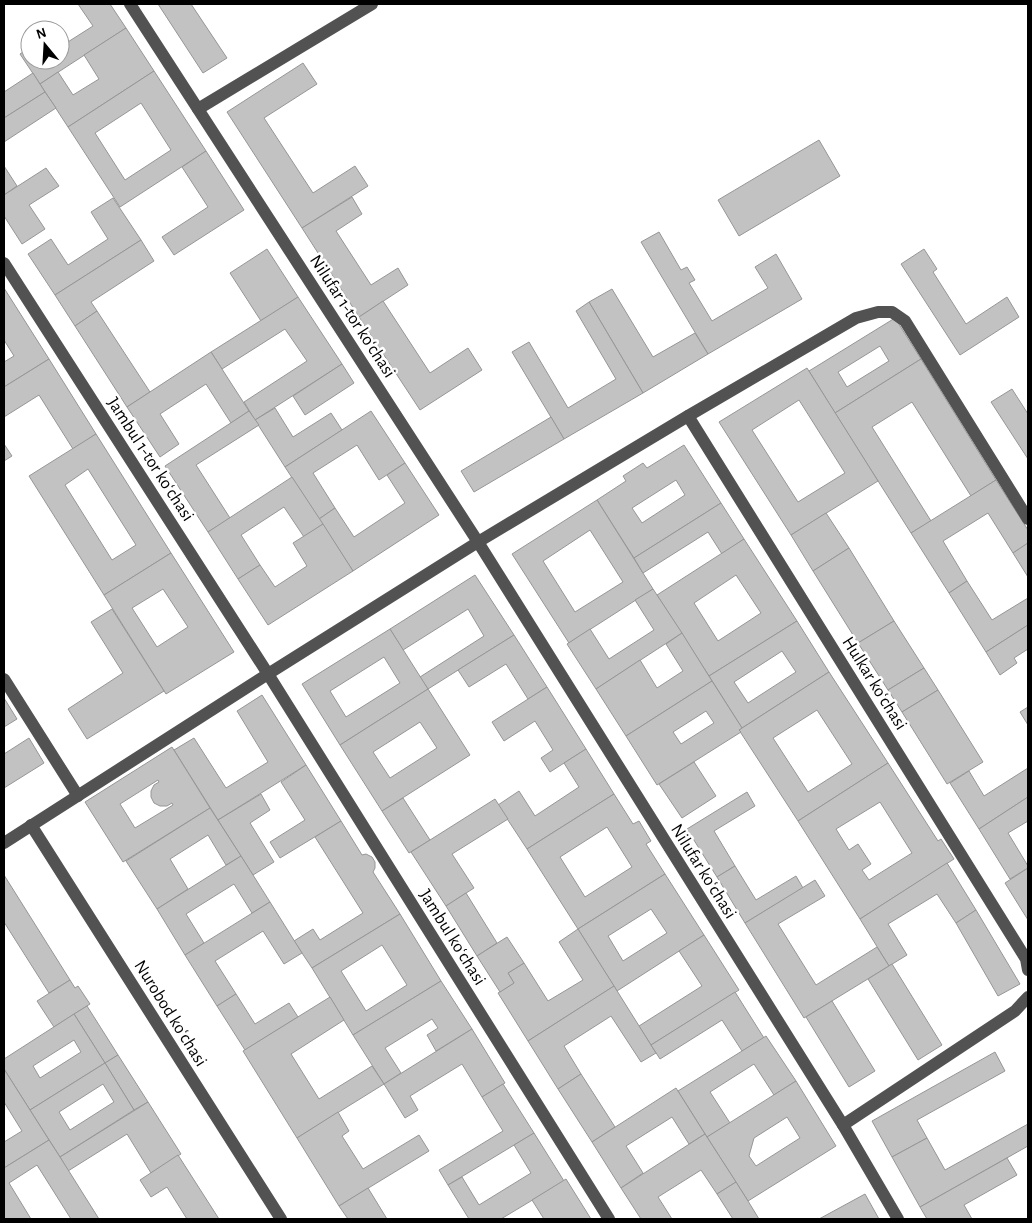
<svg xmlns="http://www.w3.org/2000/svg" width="1032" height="1223" font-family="'Alegreya Sans',sans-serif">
	<rect width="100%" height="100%" fill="#fff"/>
	<g fill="#c2c2c2" stroke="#969696" fill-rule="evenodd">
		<polygon points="78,4 110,4 126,28 40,84 20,54 30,47 30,60 60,60 60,47 93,26"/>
		<polygon points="158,4 191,4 227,58 203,73"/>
		<polygon points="126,28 154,71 68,127 40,84 58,72 73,95 99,79 84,55"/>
		<polygon points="303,63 317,84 264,118 313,193 355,166 368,186 302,228 227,112"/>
		<path d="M154 71 206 151 120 207 68 127ZM141 103 171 150 125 180 95 133Z"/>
		<polygon points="33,73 45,92 4,118 4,92"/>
		<polygon points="45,92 56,108 4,142 4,118"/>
		<polygon points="819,140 840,176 739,236 718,200"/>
		<polygon points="206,151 244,210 174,255 162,237 208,207 182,167"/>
		<polygon points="4,166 17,186 4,195"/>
		<polygon points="46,168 59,186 29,205 45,229 22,244 4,216 4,195"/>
		<polygon points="352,197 362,214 336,231 371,285 398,268 408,285 359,317 302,228"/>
		<polygon points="113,198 141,240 55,295 28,254 51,239 68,265 108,239 91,212"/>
		<polygon points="659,232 681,270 687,267 695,280 689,283 712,321 768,288 755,267 776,254 802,299 708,354 641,242"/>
		<polygon points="141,240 154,261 91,302 97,311 75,326 55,295"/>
		<polygon points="267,249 298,297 261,321 230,273"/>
		<polygon points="924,249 937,269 933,272 966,324 1007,297 1019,317 960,355 901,264"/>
		<polygon points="4,288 49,359 4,387 4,362 14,356 4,340"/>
		<polygon points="612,289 653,357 695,333 708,354 643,393 589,302"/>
		<polygon points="298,297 342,364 255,420 244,402 307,361 285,329 222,369 211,352"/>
		<polygon points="383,301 430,373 468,348 482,370 420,410 359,317"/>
		<polygon points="589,302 643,393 564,439 512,352 529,342 568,408 616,379 576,311"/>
		<polygon points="97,311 150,392 127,407 75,326"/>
		<path d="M895 318 921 359 835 413 809 371ZM880 346 889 361 847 387 838 372Z"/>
		<polygon points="211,352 249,411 231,423 206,384 160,414 179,444 160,457 127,407"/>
		<polygon points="49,359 96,434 73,449 39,395 4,417 4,387"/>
		<polygon points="921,359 996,480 971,496 912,402 872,427 931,521 911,533 835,413"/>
		<polygon points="342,364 354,383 305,415 293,396"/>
		<path d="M807 368 878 481 791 535 719 422ZM799 400 845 473 798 502 752 430Z"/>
		<polygon points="1012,389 1028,414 1028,459 991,402"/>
		<polygon points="275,408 293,437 331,413 342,430 285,467 255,420"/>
		<polygon points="249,411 259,425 196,465 230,518 208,532 165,466"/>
		<polygon points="371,411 405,463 379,480 357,445 313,473 335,508 319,519 285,467"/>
		<polygon points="551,417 564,439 474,492 461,471"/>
		<path d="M96 434 171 553 104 595 29 476ZM88 469 136 545 112 560 65 485Z"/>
		<polygon points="4,444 12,456 4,461"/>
		<path d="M684 445 721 503 634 558 597 500 626 481 623 476 643 463 647 468ZM676 480 685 495 642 523 632 508Z"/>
		<polygon points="405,463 439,515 353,571 319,519 335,508 354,537 405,503 387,475"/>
		<polygon points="292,477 323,524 304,537 284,507 241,535 260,565 238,579 208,532"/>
		<polygon points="996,480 1028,530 1028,543 1013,553 988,513 943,541 967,581 949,593 911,533"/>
		<path d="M597 500 653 589 569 643 512 554ZM590 530 623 582 575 612 543 561Z"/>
		<polygon points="721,503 744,539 722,554 708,532 643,573 634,558"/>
		<polygon points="826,513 849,548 813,571 791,535"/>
		<polygon points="323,524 353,571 268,625 238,579 260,565 275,587 307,566 293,543"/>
		<path d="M744 539 797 621 709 676 657 595ZM736 575 761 613 718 641 694 603Z"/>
		<polygon points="1028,543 1028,577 1013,553"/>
		<polygon points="849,548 894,621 858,643 813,571"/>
		<path d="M171 553 234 652 166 694 104 595ZM163 589 188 627 157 647 132 608Z"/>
		<polygon points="475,575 514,635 428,689 420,677 484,636 468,609 403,650 390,629"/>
		<polygon points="967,581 992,620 1028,598 1028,625 986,652 949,593"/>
		<polygon points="653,589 682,633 596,689 567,644 590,629 609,659 654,630 635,600"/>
		<polygon points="112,609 164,691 87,739 68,709 123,673 91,622"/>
		<path d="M797 621 829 672 742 728 709 676ZM782 651 796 672 748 703 734 682Z"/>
		<polygon points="894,621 924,668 888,690 858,643"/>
		<polygon points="1028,625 1028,649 1014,658 1017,663 1000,675 986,652"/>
		<path d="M390 629 428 689 340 745 302 684ZM384 657 400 683 346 717 330 691Z"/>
		<polygon points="682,633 712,681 626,736 596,689 640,660 657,688 683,671 666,644"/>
		<polygon points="514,635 547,687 528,699 506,664 469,687 458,670"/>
		<polygon points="924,668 938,690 902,712 888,690"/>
		<path d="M829 672 888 763 798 821 739 730ZM817 710 852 764 808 792 773 738Z"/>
		<path d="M712 681 742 728 739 730 741 732 657 785 626 736ZM706 711 714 723 681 744 673 732Z"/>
		<polygon points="547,687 586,749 550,772 541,758 553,750 535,721 504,741 492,722"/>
		<path d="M428 689 470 755 382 811 340 745ZM420 722 437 748 390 778 373 752Z"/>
		<polygon points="938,690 983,762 947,784 902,712"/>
		<polygon points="262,695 306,765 218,820 174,750 194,738 226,788 268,762 237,711"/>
		<polygon points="4,698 17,719 4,727"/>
		<polygon points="1028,707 1028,725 1020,712"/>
		<polygon points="29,738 44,763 4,788 4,754"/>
		<path d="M172 747 210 808 123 862 85 802ZM158 780 159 782 154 785 151 791V797L154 803 160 806H167L172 803 173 805 135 828 120 804Z"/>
		<polygon points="586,749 614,794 527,849 498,805 519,791 535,816 579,787 564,763"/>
		<polygon points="694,762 716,796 682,818 659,784"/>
		<path d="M888 763 938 841 941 839 954 859 860 919 798 821ZM880 802 912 853 869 880 862 870 871 864 858 844 849 850 836 829Z"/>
		<polygon points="306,765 341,821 280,858 270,842 305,820 281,782"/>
		<polygon points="1028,768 1028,797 979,829 950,783 969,771 984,796"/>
		<polygon points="747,792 755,806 714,831 735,866 717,877 687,829"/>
		<polygon points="261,794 270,810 250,823 274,862 253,875 218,820"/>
		<path d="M614 794 633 824 639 821 651 841 646 844 665 874 578 929 527 849ZM607 827 632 867 585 897 560 857Z"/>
		<polygon points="1028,797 1028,821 1008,833 1028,866 1028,868 1010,879 979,829"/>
		<polygon points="403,798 430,840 409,853 382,811"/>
		<polygon points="495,799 508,819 452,854 474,888 446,906 411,852"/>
		<polygon points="210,808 241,856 226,865 208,835 170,859 188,889 157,909 126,861"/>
		<polygon points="341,821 362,855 366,854 372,857 375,862 375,868 373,872 400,914 312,968 294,941 313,929 320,940 363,913 315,837"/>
		<polygon points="241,856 270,902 252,913 234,884 186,914 204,943 185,955 157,909"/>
		<polygon points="947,863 976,910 956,923 937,894 888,924 907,955 889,966 860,919"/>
		<polygon points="735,866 756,900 796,876 803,888 745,923 717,877"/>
		<polygon points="1028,868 1028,920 1005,883"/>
		<path d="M665 874 704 935 617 991 578 929ZM651 909 667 933 623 961 608 936Z"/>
		<polygon points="4,875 70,980 49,993 4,922"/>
		<polygon points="815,880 825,896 778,924 816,985 877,947 889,966 804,1018 745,923"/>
		<polygon points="466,893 497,943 477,956 446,906"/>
		<polygon points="270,902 302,953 284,964 263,931 215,961 236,994 217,1006 185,955"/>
		<polygon points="976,910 1020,984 998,996 956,923"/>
		<path d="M400 914 441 981 353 1035 312 968ZM382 945 407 985 366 1011 341 971Z"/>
		<polygon points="578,929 614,986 528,1041 498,993 514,983 508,973 524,963 548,1001 583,980 559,942"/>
		<polygon points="704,935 739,990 651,1045 639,1026 702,986 679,951"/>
		<polygon points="507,937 524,963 508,973 514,983 500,992 477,956"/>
		<polygon points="892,964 942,1045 918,1060 868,979"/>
		<polygon points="70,980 75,988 78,986 90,1004 54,1027 37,1001"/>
		<polygon points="441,981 472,1029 436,1051 427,1035 438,1028 432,1019 385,1048 401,1073 384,1084 353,1035"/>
		<polygon points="614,986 656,1053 641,1062 611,1016 564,1046 581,1074 558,1089 528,1041"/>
		<polygon points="735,992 764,1038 742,1051 722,1020 660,1059 651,1045"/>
		<polygon points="236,994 255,1024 289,1003 298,1017 245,1050 217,1006"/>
		<polygon points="330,997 344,1020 291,1054 319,1099 372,1066 384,1084 297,1138 243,1051"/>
		<polygon points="832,1001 875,1071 849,1087 806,1017"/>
		<polygon points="87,1006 118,1055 105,1063 74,1014"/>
		<path d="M74 1014 105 1063 30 1110 4 1069V1059ZM74 1040 81 1052 40 1078 33 1066Z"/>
		<polygon points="472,1029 505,1083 482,1097 462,1064 410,1096 418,1110 405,1118 384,1084"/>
		<polygon points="766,1036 796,1081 774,1095 754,1064 710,1092 730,1123 707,1137 678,1091"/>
		<polygon points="995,1052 1005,1071 917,1120 927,1138 892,1157 872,1121"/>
		<polygon points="118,1055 148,1102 134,1110 105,1063"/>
		<path d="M105 1063 134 1110 60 1157 30 1110ZM103 1084 114 1102 70 1130 59 1112Z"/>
		<polygon points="4,1069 49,1140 4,1168 4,1142 22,1131 4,1102"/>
		<polygon points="581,1074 615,1127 592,1142 558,1089"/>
		<path d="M796 1081 836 1146 748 1201 707 1137ZM787 1117 800 1138 756 1166 749 1156 754 1138Z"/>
		<polygon points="503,1084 534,1133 448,1185 439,1170 503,1131 482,1097"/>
		<polygon points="676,1088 705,1134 689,1144 672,1117 626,1146 643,1173 621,1188 592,1142"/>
		<polygon points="148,1102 181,1154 151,1173 127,1134 68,1171 60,1157"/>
		<polygon points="338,1112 349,1131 342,1136 363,1169 419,1135 429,1151 339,1206 297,1138"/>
		<polygon points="1028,1124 1028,1146 920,1207 892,1157 927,1138 945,1170"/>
		<polygon points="534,1133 564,1181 501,1219 469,1219 448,1185 462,1177 479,1205 531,1173 514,1145"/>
		<polygon points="705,1134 736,1182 717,1194 701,1170 658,1197 672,1219 641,1219 621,1188"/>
		<polygon points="49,1140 60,1157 99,1219 71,1219 37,1165 9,1183 31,1219 4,1219 4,1168"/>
		<polygon points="178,1155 219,1219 187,1219 167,1187 151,1197 140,1180"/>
		<polygon points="1007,1158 1017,1175 964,1205 972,1219 927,1219 920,1207"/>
		<polygon points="566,1179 591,1219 544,1219 532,1200"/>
		<polygon points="736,1182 748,1201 759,1219 733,1219 717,1194"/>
		<polygon points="368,1188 387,1219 348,1219 339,1206"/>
		<polygon points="865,1194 879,1219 819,1219"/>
	</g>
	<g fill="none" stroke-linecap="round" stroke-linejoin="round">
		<g stroke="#525252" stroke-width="12">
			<polyline points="130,4 478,542 843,1125 898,1219"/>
			<polyline points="198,109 372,4"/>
			<polyline points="4,263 268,674 609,1219"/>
			<polyline points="688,416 1026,959 1028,970"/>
			<polyline points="4,679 78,796"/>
			<polyline points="31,825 281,1219"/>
			<polyline points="4,843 268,674 478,542 688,416 856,318 878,312 892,312 905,321 1028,519"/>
			<polyline points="843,1125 1015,1011 1028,997"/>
		</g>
	</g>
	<g text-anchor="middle" stroke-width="5" stroke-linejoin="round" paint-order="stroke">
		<g font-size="18" fill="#000" stroke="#fff">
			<text transform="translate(353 316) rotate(57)" y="6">Nilufar 1-tor koʻchasi</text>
			<text transform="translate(151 459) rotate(57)" y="6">Jambul 1-tor koʻchasi</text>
			<text transform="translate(875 683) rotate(58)" y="6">Hulkar koʻchasi</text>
			<text transform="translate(704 871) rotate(58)" y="6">Nilufar koʻchasi</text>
			<text transform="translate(453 937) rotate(58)" y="6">Jambul koʻchasi</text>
			<text transform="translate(171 1013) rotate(58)" y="6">Nurobod koʻchasi</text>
		</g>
	</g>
	<rect width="1032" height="1223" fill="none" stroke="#000000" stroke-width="10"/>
	<g transform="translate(45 45) rotate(342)"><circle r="24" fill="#ffffff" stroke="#999999"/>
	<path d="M0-4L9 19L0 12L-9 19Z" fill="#000000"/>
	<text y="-8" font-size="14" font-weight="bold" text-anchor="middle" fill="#000000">N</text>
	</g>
</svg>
